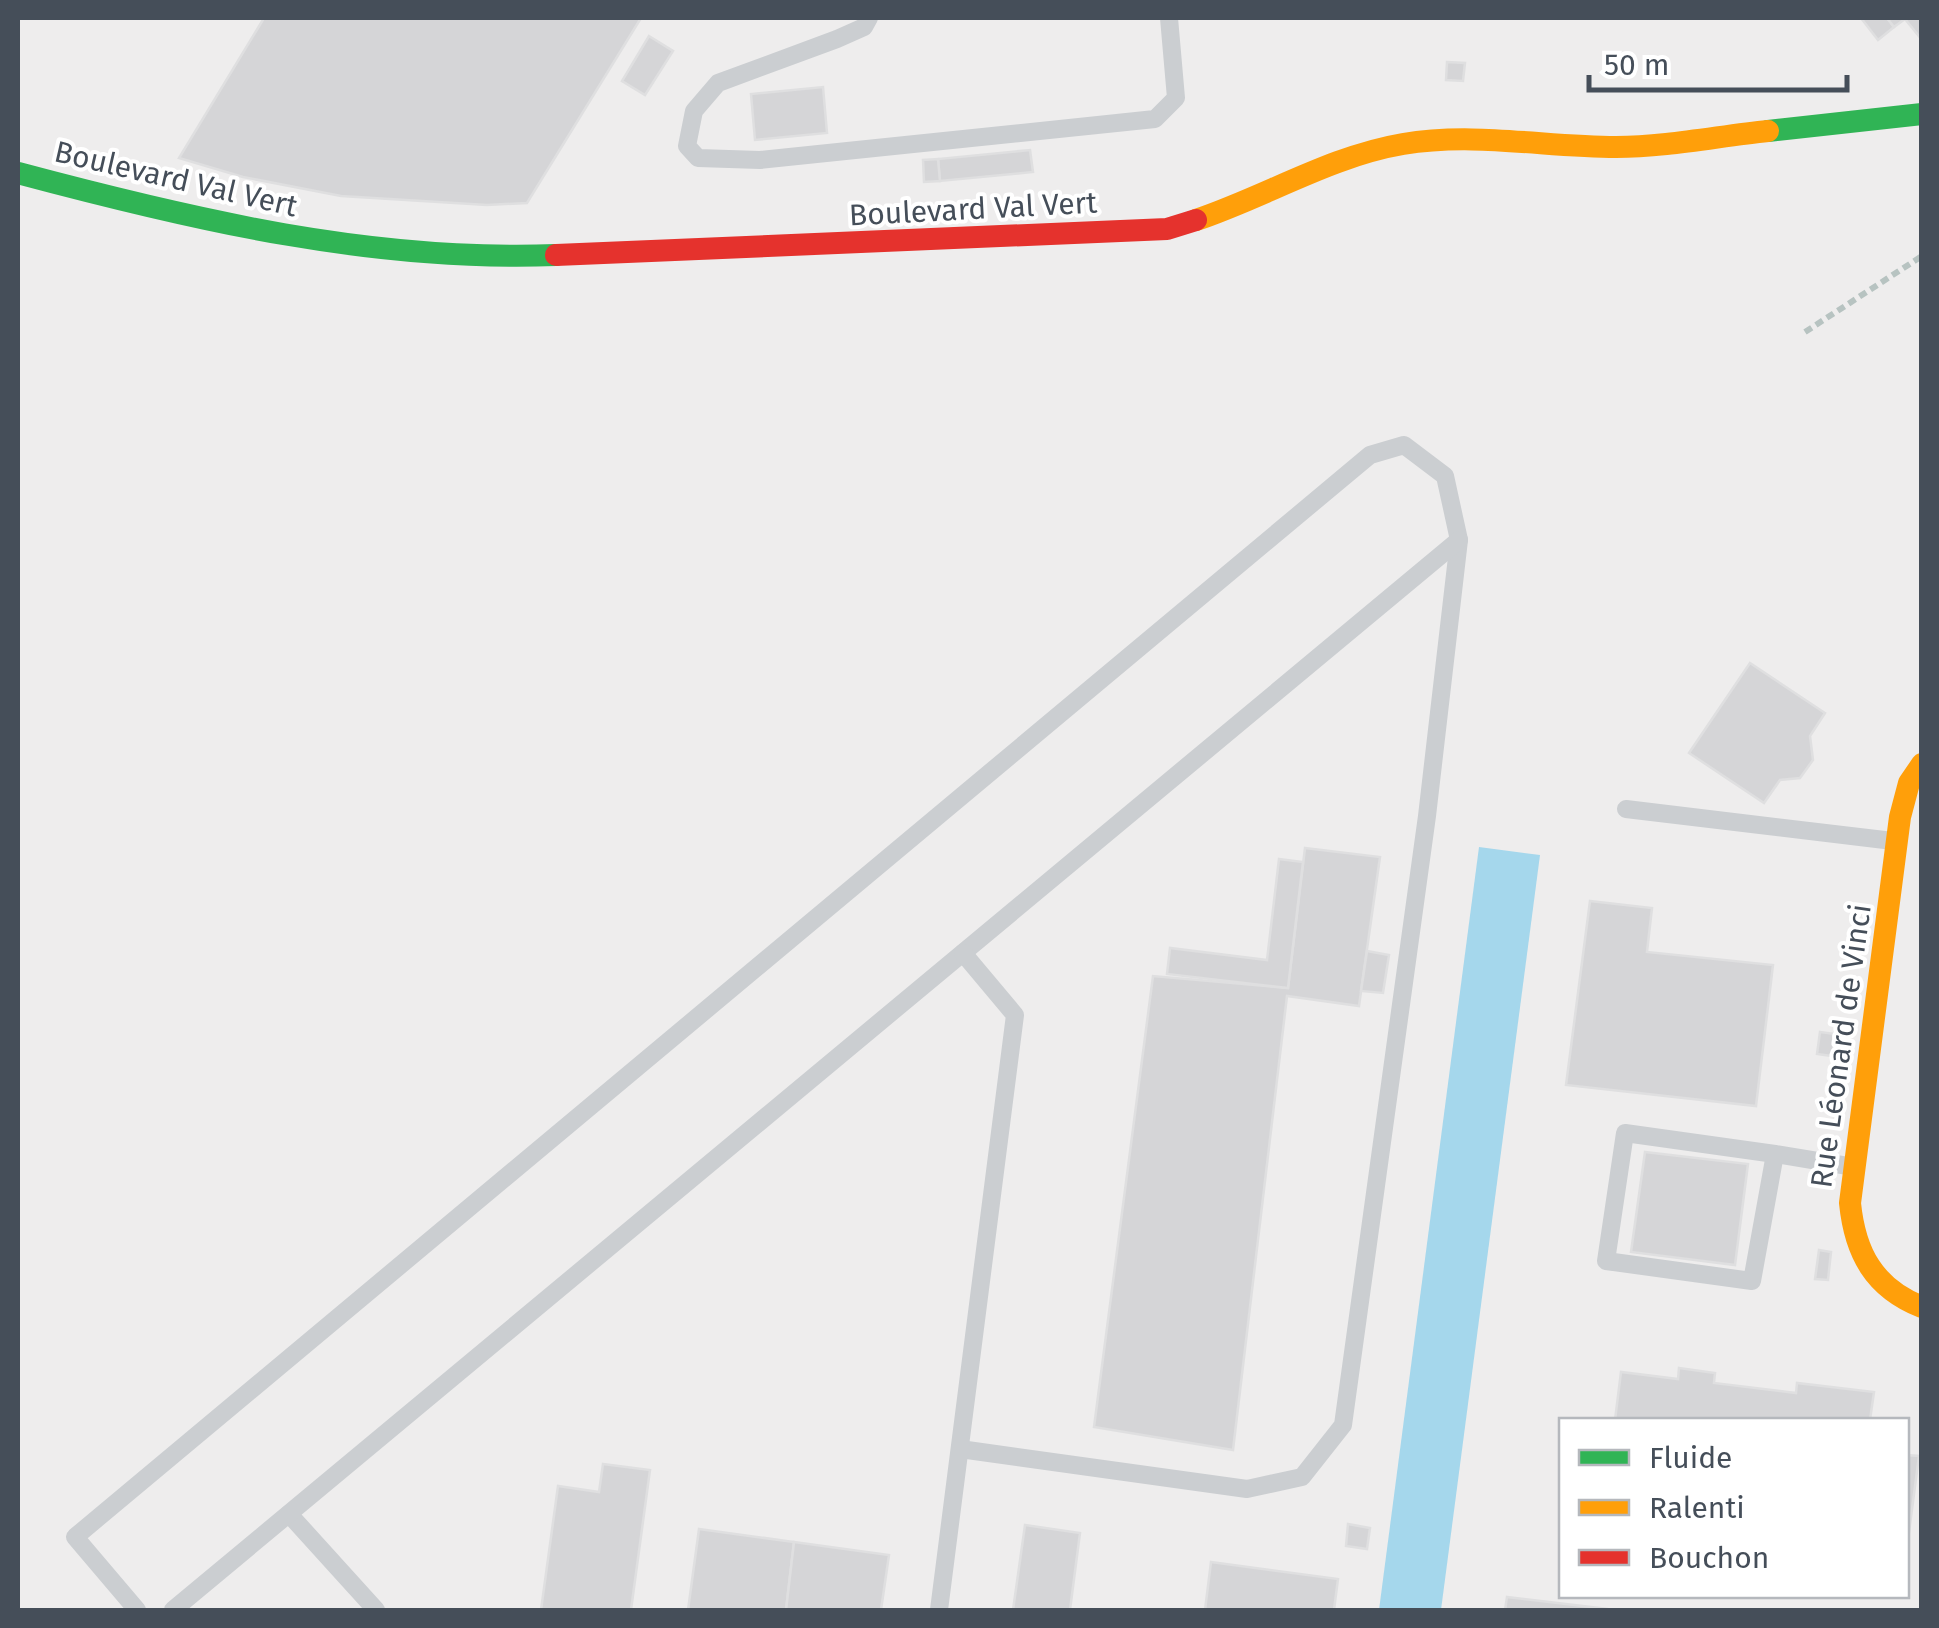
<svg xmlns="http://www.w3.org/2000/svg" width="1939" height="1628" font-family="'Fira Sans',sans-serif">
	<rect width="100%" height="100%" fill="#eeeded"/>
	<polygon fill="#a5d7ec" points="1479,847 1540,855 1441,1610 1379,1610"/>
	<g fill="#d5d5d7" stroke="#dfdfe0" stroke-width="2.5">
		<polygon points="264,18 641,18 527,203 487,205 341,196 243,177 179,158"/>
		<polygon points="1861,18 1887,18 1894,27 1878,40"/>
		<polygon points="1887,18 1922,18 1922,40 1905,19 1894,27"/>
		<polygon points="649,36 673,51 645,95 622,81"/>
		<polygon points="1447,62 1465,63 1463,81 1446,80"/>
		<polygon points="823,87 827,133 755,140 751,94"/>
		<polygon points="1030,150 1033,172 940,181 938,159"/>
		<polygon points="938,159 940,181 924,182 923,160"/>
		<polygon points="1750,663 1825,713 1810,736 1813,760 1800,778 1780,780 1764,803 1689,753"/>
		<polygon points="1305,848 1380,857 1359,1006 1287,996 1233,1450 1094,1427 1153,976 1288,988"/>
		<polygon points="1279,859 1303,862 1288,988 1167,974 1170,948 1267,960"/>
		<polygon points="1590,901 1652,908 1647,952 1773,965 1756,1106 1566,1085"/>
		<polygon points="1367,951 1389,955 1383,993 1361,991"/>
		<polygon points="1820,1032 1835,1034 1832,1056 1817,1054"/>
		<polygon points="1645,1152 1748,1164 1735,1265 1631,1252"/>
		<polygon points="1819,1250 1831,1252 1828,1280 1815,1279"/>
		<polygon points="1679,1368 1715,1373 1714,1383 1796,1393 1797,1383 1874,1392 1870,1420 1615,1420 1621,1372 1678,1379"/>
		<polygon points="1906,1455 1919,1456 1906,1555"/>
		<polygon points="603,1464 650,1470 631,1610 541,1610 558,1486 599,1492"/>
		<polygon points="1348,1524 1370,1528 1367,1549 1346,1546"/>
		<polygon points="1025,1525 1080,1533 1070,1610 1013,1610"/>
		<polygon points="699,1529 794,1542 786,1610 688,1610"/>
		<polygon points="794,1542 889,1555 881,1610 786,1610"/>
		<polygon points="1211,1562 1338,1579 1334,1610 1205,1610"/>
		<polygon points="1507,1597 1608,1609 1505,1610"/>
	</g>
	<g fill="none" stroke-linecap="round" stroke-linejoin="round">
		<polyline stroke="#b7c3c1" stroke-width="6" stroke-dasharray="8 5" stroke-linecap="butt" points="1805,332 1922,256"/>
		<g stroke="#cbced1" stroke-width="18">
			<polyline points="869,18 864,27 837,39 718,83 694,111 687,146 698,158 760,160 1155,119 1176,98 1169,18"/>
			<polyline points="1626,809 1893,841"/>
			<polyline points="1775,1154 1625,1133 1606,1261 1752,1281 1775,1154 1854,1167"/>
			<polyline points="289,1514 376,1610"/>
			<polyline points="137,1610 75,1537 1370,455 1404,445 1445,476 1459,540 1427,816 1343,1425 1302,1477 1247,1489 960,1449"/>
			<polyline points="173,1610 1459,540"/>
			<polyline points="939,1610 1015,1015 963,953"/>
		</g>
		<g stroke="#30b455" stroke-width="22">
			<polyline points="1768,131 1922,114"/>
			<path d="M18 173C194 220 373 262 556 255"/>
		</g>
		<g stroke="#ff9f0a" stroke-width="22">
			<path d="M1196 220C1265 197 1331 156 1403 144 1474 132 1546 147 1616 147 1666 147 1719 136 1768 131"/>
			<path d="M1922 764 1909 783 1900 817 1850 1203C1855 1253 1874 1288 1922 1307"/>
		</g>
		<polyline stroke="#e5322d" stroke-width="22" points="556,255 1167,229 1196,220"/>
	</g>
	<g text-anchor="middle" stroke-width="8" stroke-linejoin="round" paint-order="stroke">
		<g font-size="30" fill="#454e59" stroke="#fff">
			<text transform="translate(176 179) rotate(13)" y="10">Boulevard Val Vert</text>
			<text transform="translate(973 209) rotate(-3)" y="10">Boulevard Val Vert</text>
			<text transform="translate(1841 1046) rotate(-82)" y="10">Rue Léonard de Vinci</text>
		</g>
	</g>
	<rect width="1939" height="1628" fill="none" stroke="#454e59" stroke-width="40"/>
	<rect x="1559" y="1418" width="350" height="180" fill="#ffffff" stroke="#b5b8bd" stroke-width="2.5"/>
	<rect x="1579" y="1450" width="50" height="15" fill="#30b455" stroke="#b5b8bd" stroke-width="2.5"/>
	<text x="1649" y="1468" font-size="30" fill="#454e59">Fluide</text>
	<rect x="1579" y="1500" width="50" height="15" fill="#ff9f0a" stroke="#b5b8bd" stroke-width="2.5"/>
	<text x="1649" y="1518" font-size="30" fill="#454e59">Ralenti</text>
	<rect x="1579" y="1550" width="50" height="15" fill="#e5322d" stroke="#b5b8bd" stroke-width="2.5"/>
	<text x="1649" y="1568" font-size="30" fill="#454e59">Bouchon</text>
	<path d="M1589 75v15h258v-15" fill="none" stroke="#454e59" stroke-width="5"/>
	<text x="1604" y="75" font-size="30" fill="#454e59" stroke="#ffffff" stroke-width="8" paint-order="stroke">50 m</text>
</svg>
